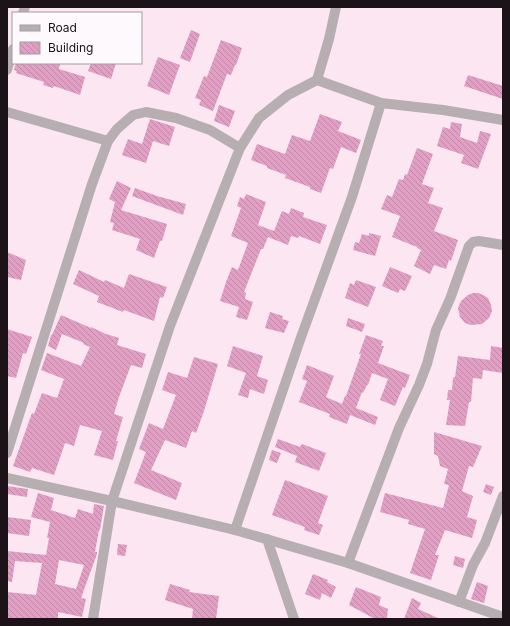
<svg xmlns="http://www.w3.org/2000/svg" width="510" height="626" font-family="Inter,sans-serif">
	<defs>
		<pattern id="building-back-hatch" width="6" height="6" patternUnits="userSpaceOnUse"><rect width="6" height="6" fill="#e09fc3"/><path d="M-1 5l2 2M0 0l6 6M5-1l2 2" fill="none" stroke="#c088a7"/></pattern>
	</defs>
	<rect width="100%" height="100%" fill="#fce6f2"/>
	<g fill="url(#building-back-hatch)" fill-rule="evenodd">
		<polygon points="191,30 200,34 190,62 180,58"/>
		<polygon points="221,40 242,48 236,65 235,65 231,75 227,74 213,111 199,105 201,100 195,98 204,76 207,77"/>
		<polygon points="158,57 180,65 169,95 147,86"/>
		<polygon points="16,63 60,63 59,69 85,77 80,95 54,86 53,88 43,85 44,82 16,73 17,71 14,70"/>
		<polygon points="91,63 116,63 111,79 88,71"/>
		<polygon points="468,75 503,86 503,99 464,86"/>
		<polygon points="219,105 235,111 229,127 214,121"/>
		<polygon points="320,114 342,122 338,131 361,140 356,153 341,147 333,169 330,168 321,193 310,189 310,187 285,178 286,175 267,168 267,166 251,160 257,144 285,154 292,135 310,141"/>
		<polygon points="150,119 175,127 169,146 153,141 146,163 122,155 128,139 142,144"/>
		<polygon points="451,122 462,124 460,137 477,143 480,131 491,134 478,169 461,163 464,155 437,146 443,127 450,129"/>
		<polygon points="417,148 433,154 422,184 434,188 428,203 443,208 434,231 458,240 451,261 449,260 446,269 434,265 430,274 414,266 421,250 417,248 417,247 392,237 400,216 381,209 387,195 392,197 399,179 403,180 405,174 407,175"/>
		<polygon points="117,181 131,188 121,210 167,224 162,241 160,241 154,258 136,250 140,239 112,230 114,223 110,222 115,202 109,199"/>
		<polygon points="135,188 157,196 186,204 183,215 132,196"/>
		<polygon points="246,194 266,202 258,225 274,231 282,211 289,214 291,208 304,213 303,217 327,225 320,244 299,236 298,238 291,236 288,245 268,237 263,249 261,249 244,292 246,293 245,299 253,302 247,320 236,317 239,307 220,301 226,282 232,267 238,270 248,243 231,236 241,208 237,206 240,197 244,199"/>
		<polygon points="369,233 381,236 375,256 353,250 355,242 359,243 362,234 369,236"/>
		<polygon points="7,252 26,260 21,280 7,277"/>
		<polygon points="390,267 412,276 405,291 400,289 398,293 382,286"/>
		<polygon points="79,270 104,282 105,280 124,288 129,274 167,287 163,298 160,297 154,321 124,310 123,312 97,302 99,296 73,284"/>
		<polygon points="356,280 376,287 368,307 345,298 350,283 354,285"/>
		<polygon points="473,293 478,293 483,295 488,298 491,305 492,311 489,318 482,324 471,325 465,323 460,317 459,313 458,308 461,301 468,295"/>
		<polygon points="270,312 283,316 282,319 289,321 284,333 265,328"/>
		<polygon points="61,315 91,328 91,327 106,334 119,338 117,345 146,354 142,368 131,365 119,397 114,414 123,417 116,441 118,441 113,460 94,455 102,431 80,425 74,446 65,443 54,475 32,468 30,472 13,466 32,413 34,414 42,393 57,398 64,379 41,370 47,353 81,366 90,347 83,344 84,343 62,334 56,350 48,346 51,335 52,335"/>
		<polygon points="348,318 365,324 362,332 346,326"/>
		<polygon points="7,329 32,337 26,354 23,353 16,378 7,376"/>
		<polygon points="366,335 383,341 381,346 384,346 378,363 410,375 405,388 403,387 395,406 380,400 388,379 372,373 368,385 367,385 363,393 362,392 356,408 378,417 375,425 350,415 347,424 329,417 330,414 299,402 307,381 302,379 307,365 334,376 326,397 342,404 345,396 346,396 361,354 359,354"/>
		<polygon points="233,346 263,356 257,376 268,380 264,394 250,389 248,398 238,395 246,373 227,366"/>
		<polygon points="491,346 503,348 503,373 483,370 482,379 473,378 471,402 469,402 465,426 446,425 450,400 447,400 448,390 452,390 453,378 455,377 458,356 490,360"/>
		<polygon points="194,357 218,364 204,411 196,433 192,431 186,448 165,440 151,470 182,483 176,500 134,483 146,452 139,449 149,423 163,429 176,395 162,390 168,372 187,378"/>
		<polygon points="434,432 482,446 473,467 469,466 462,491 473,496 467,517 477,520 472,538 445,530 435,555 439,555 431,580 410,573 425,529 408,524 409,520 380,512 385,493 443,508 449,485 444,484 448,469 440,466 438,456 434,454"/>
		<polygon points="278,439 300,447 302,444 326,453 319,471 295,462 297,456 275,447"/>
		<polygon points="272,450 281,453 277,463 269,460"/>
		<polygon points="285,480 328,496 318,523 323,525 319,535 304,530 305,527 272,515"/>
		<polygon points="486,484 494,487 491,495 483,492"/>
		<polygon points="7,486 28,489 27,497 7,494"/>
		<path d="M38 493 54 498 51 510 75 518 78 509 93 514 94 504 104 506 100 530H99L95 552H97V554L81 598 86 599 82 617 58 612V619H7V592L36 595 42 563 15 561 12 582 7 581V551L46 555 49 538H47L50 522 31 517ZM59 560 84 565 76 589 55 584Z"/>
		<polygon points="7,517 31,520 29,536 7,533"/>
		<polygon points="118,544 127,545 125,556 117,555"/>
		<polygon points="455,556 465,559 463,568 453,565"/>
		<polygon points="313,574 328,580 327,582 336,587 331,598 322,593 320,600 305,594"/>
		<polygon points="477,582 488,586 484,603 471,599"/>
		<polygon points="170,584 190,590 189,592 219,596 216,619 192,619 193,609 165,600"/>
		<polygon points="356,587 381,597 379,605 388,609 387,619 375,619 349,605"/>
		<polygon points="412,598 421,603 418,609 440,619 404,619"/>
	</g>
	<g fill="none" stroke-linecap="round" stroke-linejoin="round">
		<g stroke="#b7aeb2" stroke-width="10">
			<polyline points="23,13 25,7"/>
			<polyline points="7,70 13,49"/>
			<polyline points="317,80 381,103 443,110 503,120"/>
			<polyline points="7,112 108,141"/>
			<polyline points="7,453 92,184 108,141 117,129 133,115 146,112 176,118 210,130 240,148"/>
			<polyline points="7,478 112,501 235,530 348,563 503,617"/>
			<polyline points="235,530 300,340 352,197 381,103"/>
			<polyline points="267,539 294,619"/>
			<polyline points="348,563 399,428 419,385 427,364 436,330 450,299 469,246 473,242 479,241 503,245"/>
			<polyline points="459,602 473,565 485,543 503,496"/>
			<polyline points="93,619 112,501 170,326 240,148 259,118 288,95 317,80 329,39 336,7"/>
		</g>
	</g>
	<rect width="510" height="626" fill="none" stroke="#1b1317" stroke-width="16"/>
	<rect x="12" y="12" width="130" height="52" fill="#fef9fc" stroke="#a39da0"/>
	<rect x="20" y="25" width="20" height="6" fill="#b7aeb2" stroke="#a39da0"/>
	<text x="48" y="32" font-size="12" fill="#1b1317">Road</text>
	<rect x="20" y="42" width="20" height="12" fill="url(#building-back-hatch)" stroke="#a39da0"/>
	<text x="48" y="52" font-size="12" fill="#1b1317">Building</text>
</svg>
